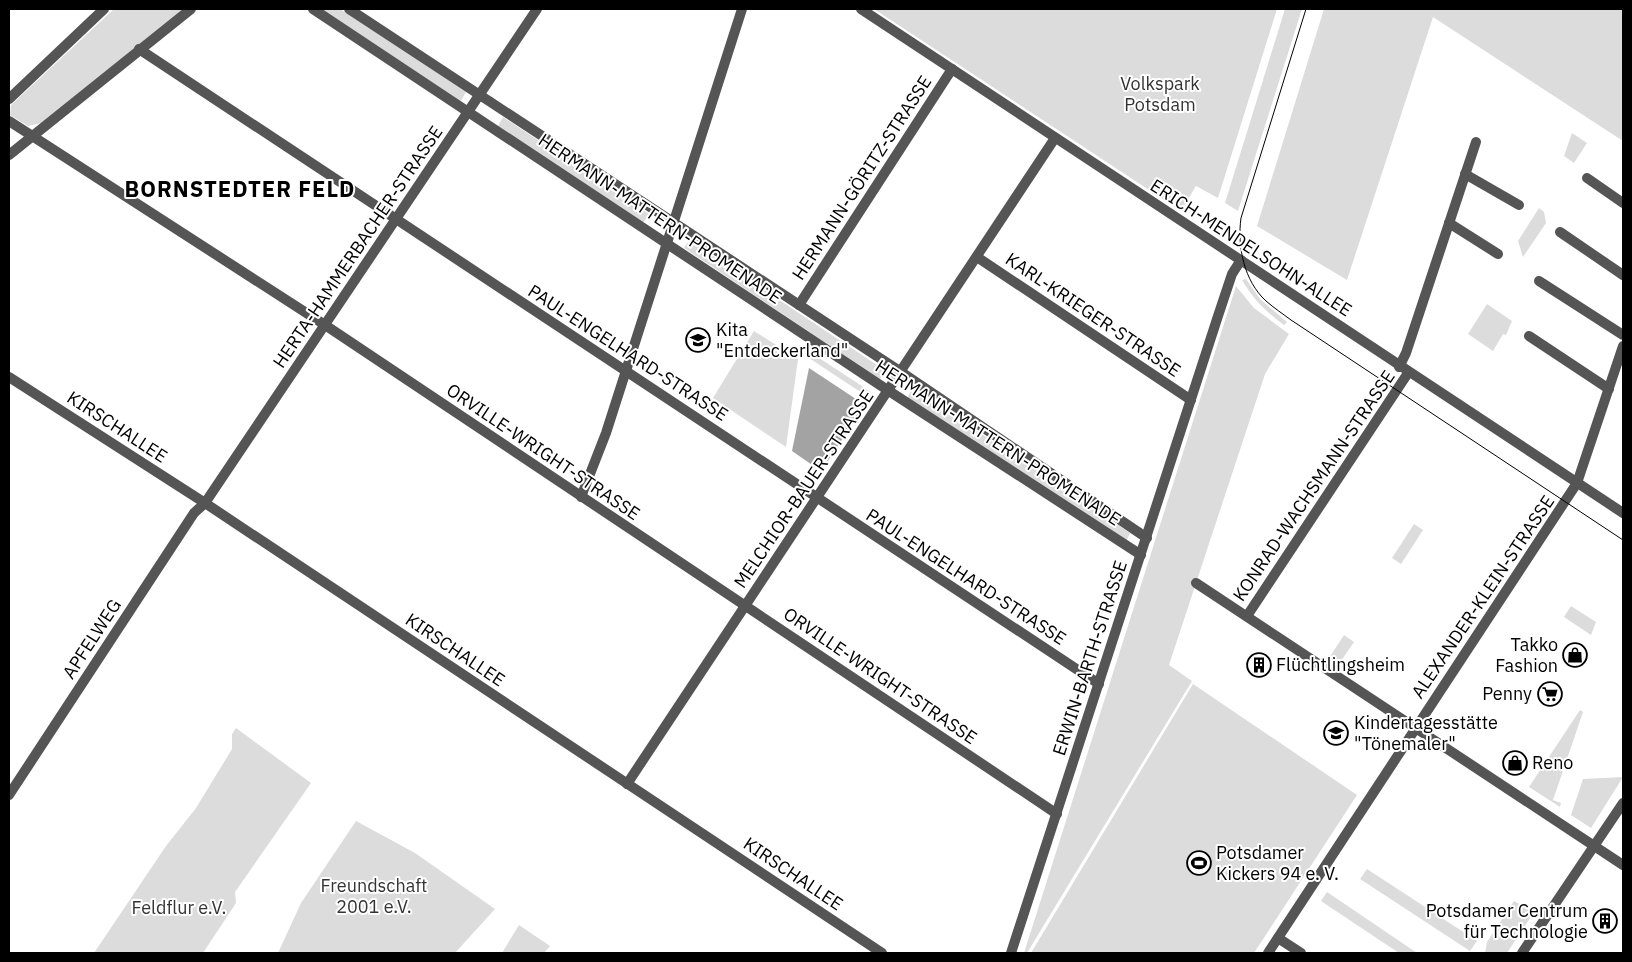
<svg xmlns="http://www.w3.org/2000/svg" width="1632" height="962" font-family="'IBM Plex Sans',sans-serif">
	<rect width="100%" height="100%" fill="#fff"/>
	<g fill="#dcdcdc">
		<polygon points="114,9 184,9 41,123 28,126 10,115 11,105"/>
		<polygon points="321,9 340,9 466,92 461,101"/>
		<polygon points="874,9 1277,9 1218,198 1196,186 1181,211"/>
		<polygon points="1285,9 1302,9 1238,211 1225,203"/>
		<polygon points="1324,9 1623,9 1623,141 1433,17 1347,280 1257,226"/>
		<polygon points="503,117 649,214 643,223 498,126"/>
		<polygon points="1572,133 1587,143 1574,163 1564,156"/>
		<polygon points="1539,208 1544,212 1546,223 1523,257 1518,241"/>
		<polygon points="689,240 886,371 880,379 684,248"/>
		<path d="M1246 279 1260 299 1287 322 1284 325C1266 312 1253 299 1242 280Z"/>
		<polygon points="1236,286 1254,308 1289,334 1265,374 1169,665 1192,681 1027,953 1024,953"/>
		<polygon points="1487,304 1512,321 1506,335 1503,334 1493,351 1468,334"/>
		<polygon points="754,331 798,359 786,447 713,398"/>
		<polygon points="810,352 871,392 868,397 809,358"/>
		<polygon points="913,388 1130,533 1126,542 907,398"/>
		<polygon points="1414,524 1423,530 1401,564 1392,558"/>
		<polygon points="1571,606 1596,622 1591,635 1564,617"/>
		<polygon points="1344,635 1354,642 1339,664 1329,658"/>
		<polygon points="1193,684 1357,795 1254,953 1031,953"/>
		<polygon points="1580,710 1583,712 1553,800 1561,803 1560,807 1529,787"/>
		<polygon points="236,728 311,783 235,892 236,903 203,953 94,953 166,846 196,808 232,749 232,734"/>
		<polygon points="1623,777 1591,828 1571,815 1583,779"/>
		<polygon points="356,821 415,853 495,909 455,953 278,953 301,903"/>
		<polygon points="1367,869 1477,941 1470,951 1360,879"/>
		<polygon points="1327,892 1417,953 1399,953 1321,901"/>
		<polygon points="1514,901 1534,912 1507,953 1485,953 1487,942"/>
		<polygon points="519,925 550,946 544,953 502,953"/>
	</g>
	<polygon fill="#a3a3a3" points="809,368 865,405 821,471 792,451"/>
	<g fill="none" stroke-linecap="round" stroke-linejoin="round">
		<g stroke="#555" stroke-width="10">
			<polyline points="313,9 889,391 1141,555"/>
			<polyline points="349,9 901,372 1147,538"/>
			<polyline points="861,9 1623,513"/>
			<polyline points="139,49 1099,684"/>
			<polyline points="9,99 104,9"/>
			<polyline points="9,121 325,325 1057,814"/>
			<polyline points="9,155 191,9"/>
			<polyline points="1465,174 1519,205"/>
			<polyline points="1587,178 1623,203"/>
			<polyline points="1449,223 1498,254"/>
			<polyline points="1560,232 1623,275"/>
			<polyline points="977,257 1191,400"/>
			<polyline points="1539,281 1623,335"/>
			<polyline points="799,305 952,69"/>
			<polyline points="1529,336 1609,389"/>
			<polyline points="1399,367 1406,353 1476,142"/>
			<polyline points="9,377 205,503 882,953"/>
			<polyline points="581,497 606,433 742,9"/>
			<polyline points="1196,583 1623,865"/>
			<polyline points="1247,616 1408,373"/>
			<polyline points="627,784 1055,138"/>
			<polyline points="9,795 194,513 205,503 537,9"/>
			<polyline points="1278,938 1301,953"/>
			<polyline points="1011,953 1218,316 1232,274 1241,260"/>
			<polyline points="1268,953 1577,483 1623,346"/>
			<polyline points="1522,953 1623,803"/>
		</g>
		<path stroke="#000" stroke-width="1" d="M1306 9 1241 218C1237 246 1244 281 1266 301 1274 308 1283 314 1291 320L1623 540"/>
	</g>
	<defs>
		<g id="school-ring" transform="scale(1.25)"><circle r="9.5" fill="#fff" stroke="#000" stroke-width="1.5"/><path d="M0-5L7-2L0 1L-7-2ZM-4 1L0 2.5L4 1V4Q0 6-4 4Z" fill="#000"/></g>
		<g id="shop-ring" transform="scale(1.25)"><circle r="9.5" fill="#fff" stroke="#000" stroke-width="1.5"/><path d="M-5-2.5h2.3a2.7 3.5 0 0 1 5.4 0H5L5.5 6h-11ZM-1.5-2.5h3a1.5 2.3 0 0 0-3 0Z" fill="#000"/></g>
		<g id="building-ring" transform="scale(1.25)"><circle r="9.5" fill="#fff" stroke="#000" stroke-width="1.5"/><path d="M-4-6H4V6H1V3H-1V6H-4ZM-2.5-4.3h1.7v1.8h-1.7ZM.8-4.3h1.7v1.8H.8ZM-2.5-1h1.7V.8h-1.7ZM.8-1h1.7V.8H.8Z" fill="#000"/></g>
		<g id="supermarket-ring" transform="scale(1.25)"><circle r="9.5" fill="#fff" stroke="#000" stroke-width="1.5"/><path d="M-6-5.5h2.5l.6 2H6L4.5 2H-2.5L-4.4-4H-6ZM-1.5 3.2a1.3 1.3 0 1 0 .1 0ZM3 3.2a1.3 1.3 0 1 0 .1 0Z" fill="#000"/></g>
		<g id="stadium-ring" transform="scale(1.25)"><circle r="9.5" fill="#fff" stroke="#000" stroke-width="1.5"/><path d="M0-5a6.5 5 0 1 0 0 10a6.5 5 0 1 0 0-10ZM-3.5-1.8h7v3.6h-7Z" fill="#000"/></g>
	</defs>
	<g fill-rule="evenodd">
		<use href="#school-ring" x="698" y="340"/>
		<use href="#shop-ring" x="1575" y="655"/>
		<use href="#building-ring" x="1259" y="665"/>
		<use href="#supermarket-ring" x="1550" y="694"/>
		<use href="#school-ring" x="1336" y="733"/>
		<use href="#shop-ring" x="1515" y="763"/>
		<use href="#stadium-ring" x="1199" y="863"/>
		<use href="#building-ring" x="1605" y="921"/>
	</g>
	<g text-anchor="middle" stroke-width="4" stroke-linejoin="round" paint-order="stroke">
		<g font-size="18" fill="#333" stroke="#fff">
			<text x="1160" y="90">Volkspark<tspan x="1160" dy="21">Potsdam</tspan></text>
			<text x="374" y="892">Freundschaft<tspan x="374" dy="21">2001 e.V.</tspan></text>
			<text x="179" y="914">Feldflur e.V.</text>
		</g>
		<g font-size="18" fill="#000" stroke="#fff">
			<text transform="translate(862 178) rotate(-57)" y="6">HERMANN-GÖRITZ-STRASSE</text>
			<text transform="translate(660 219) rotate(34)" y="6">HERMANN-MATTERN-PROMENADE</text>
			<text transform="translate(358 247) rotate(-56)" y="6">HERTA-HAMMERBACHER-STRASSE</text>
			<text transform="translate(1251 248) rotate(33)" y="6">ERICH-MENDELSOHN-ALLEE</text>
			<text transform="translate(1093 315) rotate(34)" y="6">KARL-KRIEGER-STRASSE</text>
			<text transform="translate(628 353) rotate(33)" y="6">PAUL-ENGELHARD-STRASSE</text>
			<text transform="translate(117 427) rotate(33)" y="6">KIRSCHALLEE</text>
			<text transform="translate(998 443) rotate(33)" y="6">HERMANN-MATTERN-PROMENADE</text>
			<text transform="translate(543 452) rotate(34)" y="6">ORVILLE-WRIGHT-STRASSE</text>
			<text transform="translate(1314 486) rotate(-56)" y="6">KONRAD-WACHSMANN-STRASSE</text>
			<text transform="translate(804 489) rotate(-56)" y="6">MELCHIOR-BAUER-STRASSE</text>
			<text transform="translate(966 577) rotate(33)" y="6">PAUL-ENGELHARD-STRASSE</text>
			<text transform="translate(1483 597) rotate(-56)" y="6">ALEXANDER-KLEIN-STRASSE</text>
			<text transform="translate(92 639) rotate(-57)" y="6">APFELWEG</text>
			<text transform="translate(455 650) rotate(34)" y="6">KIRSCHALLEE</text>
			<text transform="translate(1090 658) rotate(-72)" y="6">ERWIN-BARTH-STRASSE</text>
			<text transform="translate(880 676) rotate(34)" y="6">ORVILLE-WRIGHT-STRASSE</text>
			<text transform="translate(793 874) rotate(34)" y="6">KIRSCHALLEE</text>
		</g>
		<g font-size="18" fill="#000" stroke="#fff" text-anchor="start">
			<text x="716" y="336">Kita<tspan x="716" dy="21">"Entdeckerland"</tspan></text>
			<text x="1558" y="651" text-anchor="end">Takko<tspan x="1558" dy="21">Fashion</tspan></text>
			<text x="1276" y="671">Flüchtlingsheim</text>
			<text x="1532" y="700" text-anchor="end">Penny</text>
			<text x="1354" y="729">Kindertagesstätte<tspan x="1354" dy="21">"Tönemaler"</tspan></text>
			<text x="1532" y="769">Reno</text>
			<text x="1216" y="859">Potsdamer<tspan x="1216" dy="21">Kickers 94 e. V.</tspan></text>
			<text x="1588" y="917" text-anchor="end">Potsdamer Centrum<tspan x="1588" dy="21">für Technologie</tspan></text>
		</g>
		<g font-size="22" font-weight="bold" letter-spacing="1" fill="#000" stroke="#fff">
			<text x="240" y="197">BORNSTEDTER FELD</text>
		</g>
	</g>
	<rect width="1632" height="962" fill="none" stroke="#000000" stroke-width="20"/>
</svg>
